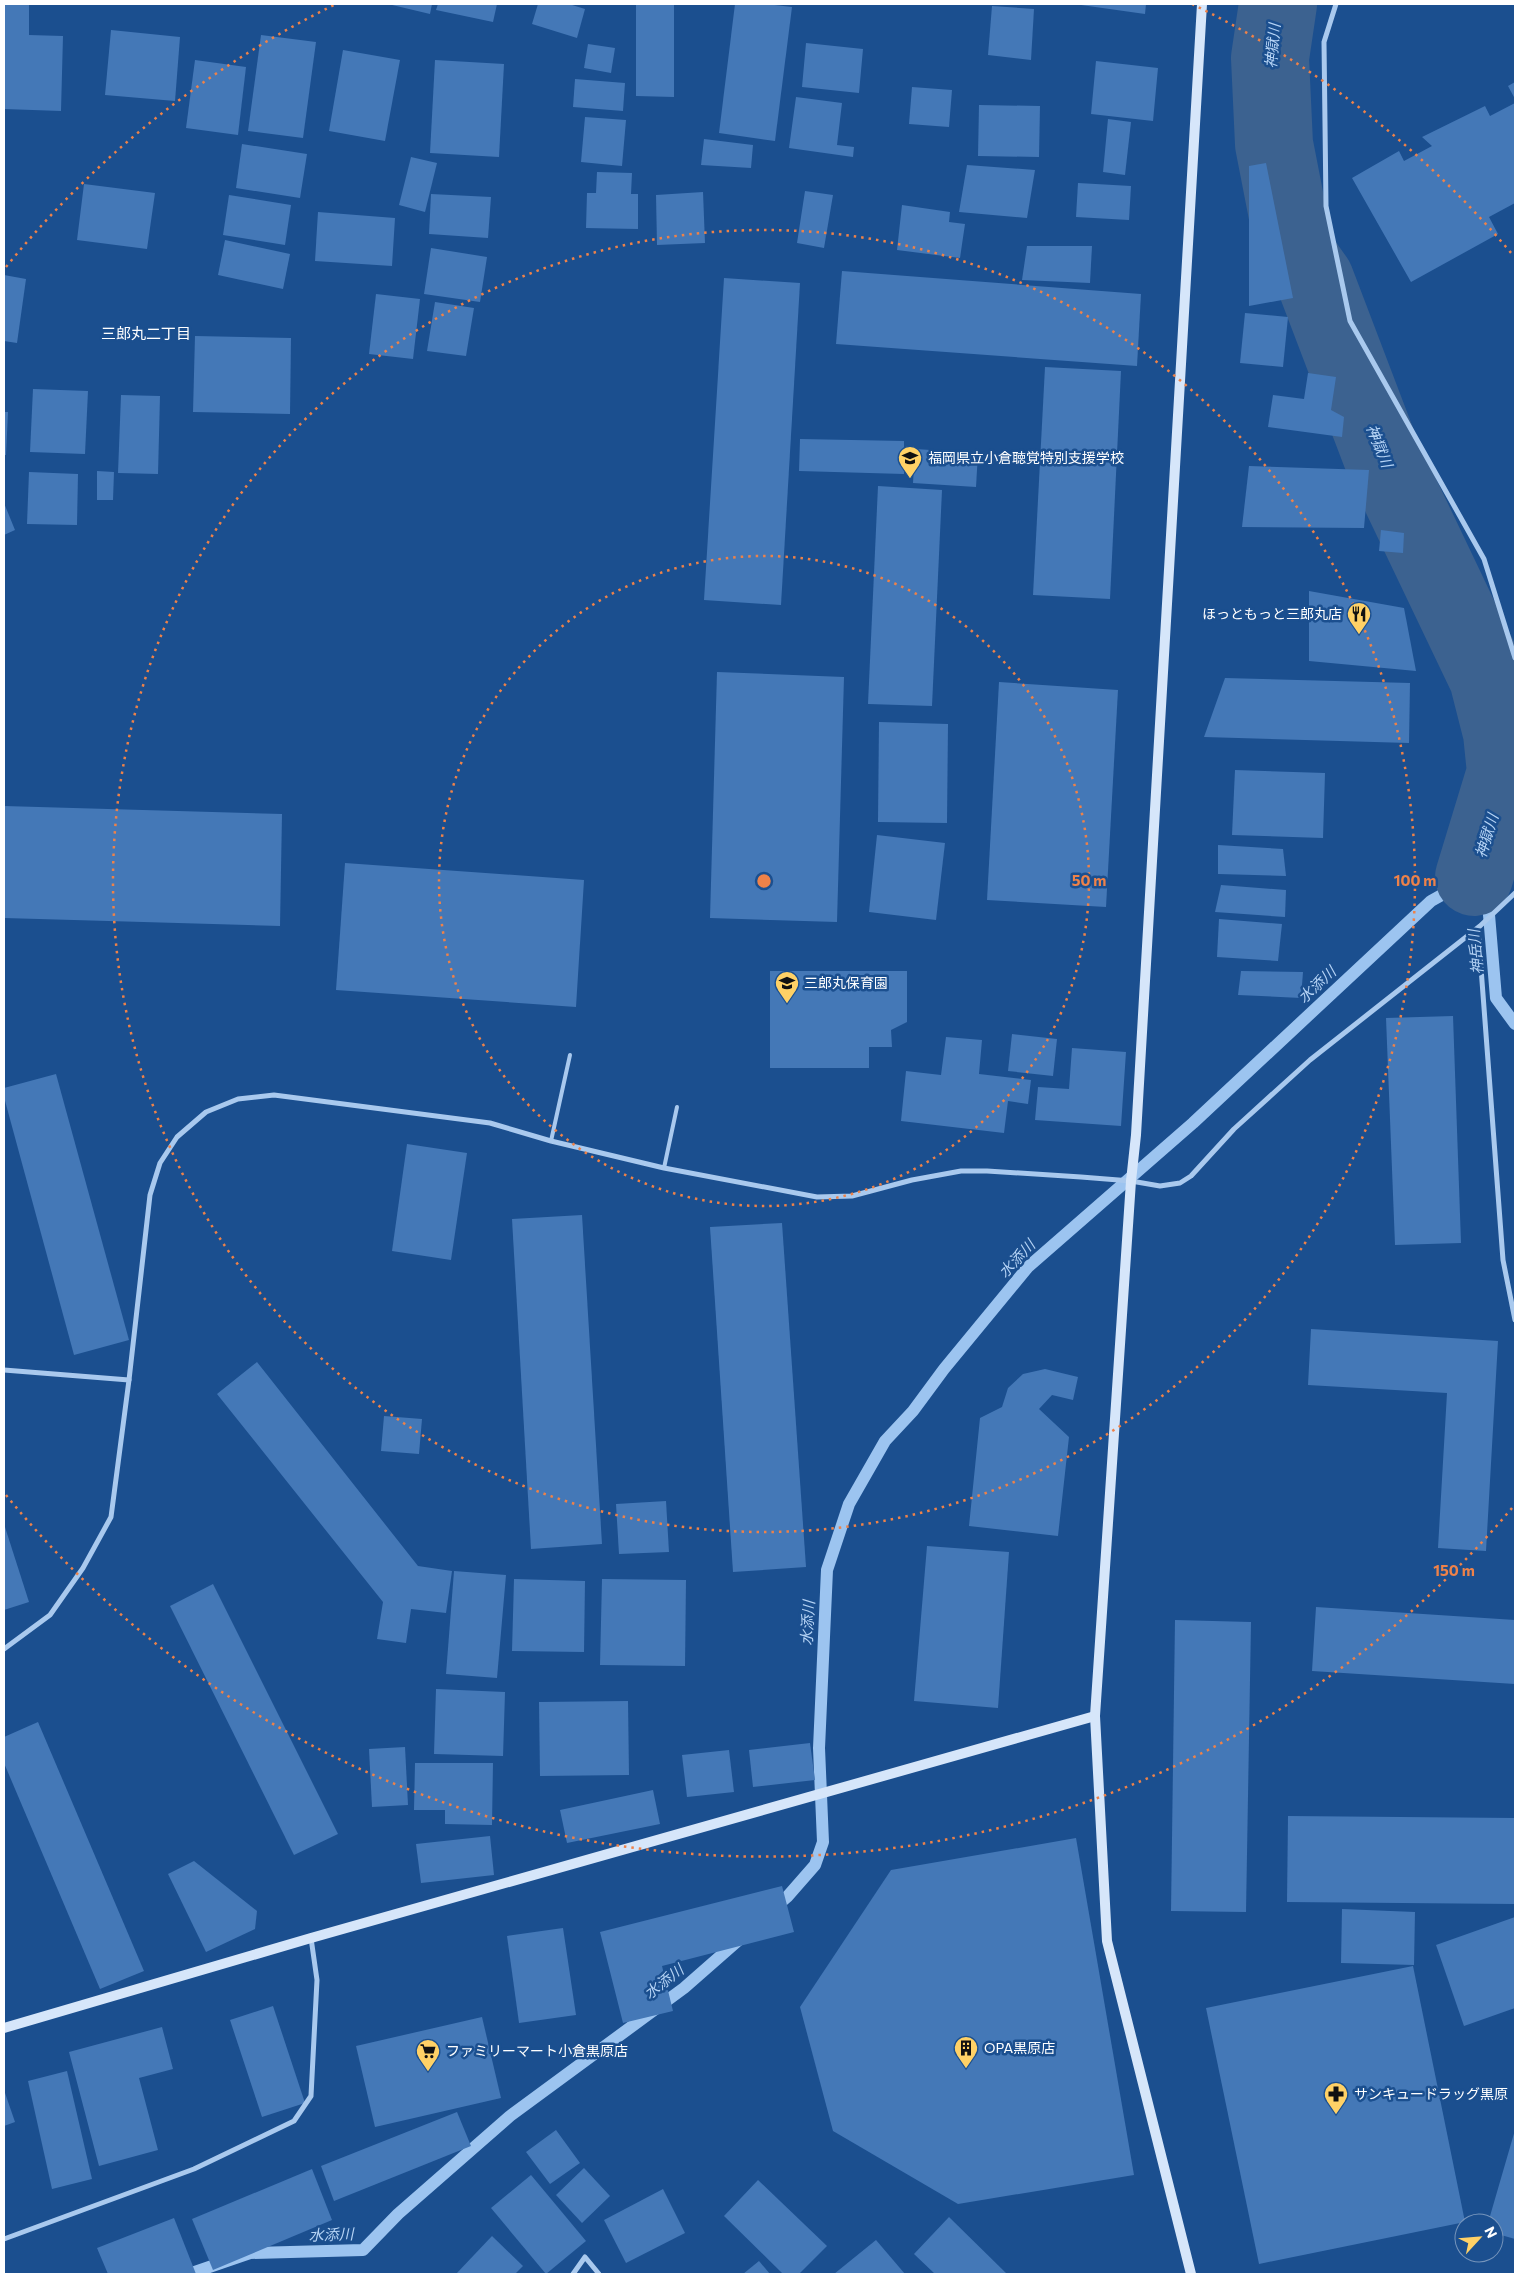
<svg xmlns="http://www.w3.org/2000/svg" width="1519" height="2278" font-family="Commissioner,'Noto Sans JP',sans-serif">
	<rect width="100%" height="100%" fill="#1b4f8f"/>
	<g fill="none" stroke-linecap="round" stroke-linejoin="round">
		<g stroke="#9cc4f0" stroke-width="12">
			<polyline points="773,1909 787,1897 815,1865 823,1842 819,1748 827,1570 849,1504 885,1441 913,1411 944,1369 1028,1267 1193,1123 1431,901 1474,877 1487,891 1496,998 1515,1024"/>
			<polyline points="189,2274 250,2253 363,2250 398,2214 510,2116 684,1988 741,1938"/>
		</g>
		<polyline stroke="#3c6290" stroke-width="78" points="1278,4 1270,58 1274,144 1295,252 1315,280 1382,456 1488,678 1502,733 1506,772 1474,877"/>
	</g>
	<g fill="#4478b7">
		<polygon points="4,4 29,4 29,35 63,36 61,111 4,109"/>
		<polygon points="388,4 432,4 430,14"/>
		<polygon points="438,4 497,4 493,22 436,10"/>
		<polygon points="538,4 569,4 585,9 577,38 532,24"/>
		<polygon points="636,4 674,4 674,97 636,96"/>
		<polygon points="735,4 766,4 792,7 775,141 719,133"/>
		<polygon points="1074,4 1146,4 1145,14"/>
		<polygon points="992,6 1034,9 1031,60 988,55"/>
		<polygon points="111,30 180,37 175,101 105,95"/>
		<polygon points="261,35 316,42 303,138 248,131"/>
		<polygon points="806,43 863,49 859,93 802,87"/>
		<polygon points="588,44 615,48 611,73 584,68"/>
		<polygon points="343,50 400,60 385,141 329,131"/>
		<polygon points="195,60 246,67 238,135 186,128"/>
		<polygon points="435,60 504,64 499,157 430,153"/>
		<polygon points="1096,61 1158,68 1153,121 1091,114"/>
		<polygon points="575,79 625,83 623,111 573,107"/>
		<polygon points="1515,82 1515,99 1508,86"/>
		<polygon points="912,87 952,90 949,127 909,124"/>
		<polygon points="796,97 842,103 837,145 854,147 853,157 789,148"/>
		<polygon points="1515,103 1515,203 1489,217 1498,234 1411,282 1352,178 1399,151 1404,161 1432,146 1422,137 1485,106 1490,116"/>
		<polygon points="979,105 1040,106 1039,157 978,156"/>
		<polygon points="585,117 626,120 622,166 581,162"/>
		<polygon points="1108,119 1131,122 1125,175 1103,172"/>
		<polygon points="704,139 753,145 751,168 701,165"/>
		<polygon points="242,144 307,154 300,198 236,188"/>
		<polygon points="411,157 437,163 425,212 399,205"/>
		<polygon points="1266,163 1293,298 1249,306 1249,166"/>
		<polygon points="967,165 1035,170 1027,218 959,212"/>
		<polygon points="597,172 632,173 631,194 638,194 638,229 586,228 587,193 596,193"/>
		<polygon points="1078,183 1131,186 1129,220 1076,217"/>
		<polygon points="84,184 155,193 147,249 77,240"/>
		<polygon points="805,191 833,195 824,248 797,243"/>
		<polygon points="703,192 705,243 657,245 656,195"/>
		<polygon points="431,194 491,197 488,238 429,234"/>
		<polygon points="229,195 291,205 285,245 223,235"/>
		<polygon points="902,205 950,212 949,222 965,224 960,258 897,250"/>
		<polygon points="318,212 395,218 392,266 315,261"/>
		<polygon points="225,240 290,254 283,289 218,275"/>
		<polygon points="1027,246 1092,246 1090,283 1022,280"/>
		<polygon points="431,248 487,257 480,302 424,294"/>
		<polygon points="842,271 1141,294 1137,366 836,344"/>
		<polygon points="4,275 26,279 17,343 4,341"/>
		<polygon points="724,278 800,283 781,605 704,600"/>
		<polygon points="376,294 420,299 413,359 369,354"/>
		<polygon points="435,302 474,308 466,356 427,351"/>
		<polygon points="1245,313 1288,317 1283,367 1240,363"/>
		<polygon points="195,336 291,338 290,414 193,412"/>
		<polygon points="1045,367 1121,371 1110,599 1033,595"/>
		<polygon points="1308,373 1336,377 1331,410 1344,417 1342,437 1268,427 1273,395 1304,399"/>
		<polygon points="33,389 88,391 85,454 30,452"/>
		<polygon points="121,395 160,396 158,474 118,473"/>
		<polygon points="4,412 8,412 6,455 4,455"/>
		<polygon points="800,439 904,441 904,474 799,471"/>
		<polygon points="915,449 978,453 976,487 913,483"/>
		<polygon points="1249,466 1369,470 1364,528 1242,527"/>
		<polygon points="97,471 114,472 113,500 97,500"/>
		<polygon points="29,472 78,474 77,525 27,524"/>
		<polygon points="878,486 942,490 932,706 868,704"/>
		<polygon points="4,503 15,530 4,535"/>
		<polygon points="1381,530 1404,533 1403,553 1379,551"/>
		<polygon points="1309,591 1404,608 1416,671 1309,661"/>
		<polygon points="717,672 844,677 837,922 710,918"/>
		<polygon points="1225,678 1410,683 1409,743 1204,737"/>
		<polygon points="999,682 1118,690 1106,907 987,900"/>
		<polygon points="879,722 948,724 947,823 878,822"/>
		<polygon points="1235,770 1325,773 1323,838 1232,835"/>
		<polygon points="4,806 282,814 280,926 4,918"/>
		<polygon points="877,835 945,843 936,920 869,912"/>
		<polygon points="1218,845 1283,849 1286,876 1218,874"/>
		<polygon points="345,863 584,880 576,1007 336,990"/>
		<polygon points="1221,885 1286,890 1285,917 1215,912"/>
		<polygon points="1219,919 1282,924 1278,961 1217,957"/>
		<polygon points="770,971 907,971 907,1022 891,1030 892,1047 869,1047 869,1068 770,1068"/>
		<polygon points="1241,971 1303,972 1301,998 1238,995"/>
		<polygon points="1453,1016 1461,1243 1395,1245 1386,1018"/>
		<polygon points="1012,1034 1057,1039 1053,1076 1008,1071"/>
		<polygon points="946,1037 982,1040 979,1074 1031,1080 1028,1104 1008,1101 1004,1133 901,1121 906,1071 941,1075"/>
		<polygon points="1072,1048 1126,1052 1121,1126 1035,1120 1038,1087 1069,1089"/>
		<polygon points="56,1074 129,1340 74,1355 4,1097 4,1088"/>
		<polygon points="407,1144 467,1153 451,1260 392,1251"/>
		<polygon points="582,1215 602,1544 531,1549 512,1219"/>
		<polygon points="782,1223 806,1567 733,1572 710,1227"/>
		<polygon points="1311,1329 1498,1341 1486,1551 1438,1548 1447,1393 1308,1385"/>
		<polygon points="257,1362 418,1566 452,1571 446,1613 411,1609 406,1643 377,1639 383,1602 217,1394"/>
		<polygon points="1045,1369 1078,1377 1073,1400 1052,1395 1039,1409 1069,1437 1058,1536 969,1526 980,1418 1002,1407 1008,1388 1023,1374"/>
		<polygon points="384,1416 422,1419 419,1454 381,1451"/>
		<polygon points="666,1501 669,1552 619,1554 616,1504"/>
		<polygon points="4,1524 29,1602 4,1610"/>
		<polygon points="927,1546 1009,1552 998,1708 914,1701"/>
		<polygon points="454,1571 506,1575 497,1678 446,1674"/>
		<polygon points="514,1579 585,1581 584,1652 512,1651"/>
		<polygon points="602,1579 686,1580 685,1666 600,1665"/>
		<polygon points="213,1584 338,1834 294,1855 170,1606"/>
		<polygon points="1316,1607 1515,1620 1515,1684 1312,1671"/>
		<polygon points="1175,1620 1251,1622 1246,1912 1171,1911"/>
		<polygon points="436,1689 505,1692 503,1756 434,1754"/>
		<polygon points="628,1701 629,1775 540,1776 539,1702"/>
		<polygon points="38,1722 144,1971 100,1989 4,1763 4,1737"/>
		<polygon points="810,1743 815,1780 753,1787 749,1750"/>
		<polygon points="405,1747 408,1805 372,1807 369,1749"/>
		<polygon points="729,1750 734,1792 687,1797 682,1755"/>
		<polygon points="415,1763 493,1763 492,1825 445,1824 445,1810 414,1810"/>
		<polygon points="653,1790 660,1824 567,1843 560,1810"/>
		<polygon points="1288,1816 1515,1818 1515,1904 1287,1902"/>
		<polygon points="490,1836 494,1875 421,1883 416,1844"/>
		<polygon points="1076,1838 1134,2175 958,2204 833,2131 800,2007 891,1870"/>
		<polygon points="194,1861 257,1911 255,1929 206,1952 168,1874"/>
		<polygon points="782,1886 794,1932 662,1966 673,2011 623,2023 600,1932"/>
		<polygon points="1342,1909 1415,1912 1414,1965 1341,1963"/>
		<polygon points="1515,1917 1515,2008 1464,2026 1436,1945"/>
		<polygon points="563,1928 576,2015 519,2023 507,1936"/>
		<polygon points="1413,1966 1465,2222 1259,2264 1206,2008"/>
		<polygon points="273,2006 305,2103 262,2117 230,2020"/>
		<polygon points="482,2017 501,2098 375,2127 356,2046"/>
		<polygon points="162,2027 173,2069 139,2078 158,2150 99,2166 69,2052"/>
		<polygon points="67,2071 92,2179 52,2189 28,2081"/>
		<polygon points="4,2090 15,2122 4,2126"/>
		<polygon points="457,2112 471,2146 334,2201 321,2166"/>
		<polygon points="556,2130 580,2163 550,2184 526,2152"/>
		<polygon points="1515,2130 1515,2239 1494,2233 1494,2223 1488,2223"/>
		<polygon points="584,2168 610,2196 582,2223 556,2195"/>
		<polygon points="312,2169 332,2220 213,2270 192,2219"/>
		<polygon points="531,2175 586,2241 546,2274 491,2208"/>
		<polygon points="758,2180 827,2246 799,2274 783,2274 724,2216"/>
		<polygon points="663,2189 685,2233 626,2263 604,2220"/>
		<polygon points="949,2217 1007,2274 935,2274 914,2254"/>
		<polygon points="174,2218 196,2274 108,2274 97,2248"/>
		<polygon points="492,2236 523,2266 515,2274 456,2274"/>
		<polygon points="876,2240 905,2274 834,2274"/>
		<polygon points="759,2261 770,2274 743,2274"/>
	</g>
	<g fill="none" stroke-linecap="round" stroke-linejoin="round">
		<g stroke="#a9c9ee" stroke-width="4">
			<polyline points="551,1141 570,1055"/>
			<polyline points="664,1168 677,1107"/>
		</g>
		<g stroke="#a9c9ee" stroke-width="5">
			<polyline points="1336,4 1324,42 1326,206 1350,321 1484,559 1515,658"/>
			<polyline points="1478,928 1503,1260 1515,1320"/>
			<polyline points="4,1370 129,1380"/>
			<polyline points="4,1649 50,1615 83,1568 111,1517 129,1380 150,1195 160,1163 177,1137 206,1112 238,1099 274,1095 490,1123 551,1141 664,1168 817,1197 852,1196 912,1180 961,1171 987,1171 1081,1177 1131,1181 1160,1186 1180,1183 1191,1176 1234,1129 1310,1060 1480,926 1515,893"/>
			<polyline points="4,2239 194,2169 294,2121 311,2096 317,1980 311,1938"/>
			<polyline points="573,2274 585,2257 599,2274"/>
		</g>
		<g stroke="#d6e6fa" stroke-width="10">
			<polyline points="4,2028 311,1938 1095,1716"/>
			<polyline points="1191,2274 1107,1941 1095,1716 1131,1181 1136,1135 1202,4"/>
		</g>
	</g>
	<g fill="none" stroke="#ee8249" stroke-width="2.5" stroke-dasharray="2.5 5">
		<circle cx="764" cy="881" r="325"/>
		<circle cx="764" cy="881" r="651"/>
		<path d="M1512 1508A976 976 0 0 1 6 1495M6 267A976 976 0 0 1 336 4M1192 4A976 976 0 0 1 1512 254"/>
	</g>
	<defs>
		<g id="school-pin" transform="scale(1.25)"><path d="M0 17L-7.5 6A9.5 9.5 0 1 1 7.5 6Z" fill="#ffd166" stroke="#1b4f8f"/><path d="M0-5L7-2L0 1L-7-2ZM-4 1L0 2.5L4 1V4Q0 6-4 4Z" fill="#111"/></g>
		<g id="restaurant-pin" transform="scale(1.25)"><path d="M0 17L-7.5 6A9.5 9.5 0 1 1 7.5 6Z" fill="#ffd166" stroke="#1b4f8f"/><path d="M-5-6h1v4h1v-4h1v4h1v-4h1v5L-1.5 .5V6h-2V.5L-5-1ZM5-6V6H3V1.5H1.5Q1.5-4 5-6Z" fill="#111"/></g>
		<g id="building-pin" transform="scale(1.25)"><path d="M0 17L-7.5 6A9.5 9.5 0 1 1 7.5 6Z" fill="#ffd166" stroke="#1b4f8f"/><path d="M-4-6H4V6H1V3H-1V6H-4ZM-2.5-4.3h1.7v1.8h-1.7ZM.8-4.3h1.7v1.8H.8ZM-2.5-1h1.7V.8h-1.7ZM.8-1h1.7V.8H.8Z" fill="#111"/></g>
		<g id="supermarket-pin" transform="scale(1.25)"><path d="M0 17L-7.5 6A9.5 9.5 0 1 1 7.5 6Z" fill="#ffd166" stroke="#1b4f8f"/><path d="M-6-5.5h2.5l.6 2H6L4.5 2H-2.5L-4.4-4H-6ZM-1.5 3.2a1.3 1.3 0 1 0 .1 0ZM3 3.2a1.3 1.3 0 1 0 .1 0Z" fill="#111"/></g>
		<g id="pharmacy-pin" transform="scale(1.25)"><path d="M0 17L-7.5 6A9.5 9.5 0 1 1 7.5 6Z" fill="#ffd166" stroke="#1b4f8f"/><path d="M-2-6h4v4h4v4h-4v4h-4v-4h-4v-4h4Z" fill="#111"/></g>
	</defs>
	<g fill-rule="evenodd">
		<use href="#school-pin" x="910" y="458"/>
		<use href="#restaurant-pin" x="1359" y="614"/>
		<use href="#school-pin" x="787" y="983"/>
		<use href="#building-pin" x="966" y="2048"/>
		<use href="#supermarket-pin" x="428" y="2051"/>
		<use href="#pharmacy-pin" x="1336" y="2094"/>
	</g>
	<g text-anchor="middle" stroke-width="5" stroke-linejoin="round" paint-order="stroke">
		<g font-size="14" fill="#fff" stroke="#1b4f8f" text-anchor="start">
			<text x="928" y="463">福岡県立小倉聴覚特別支援学校</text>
			<text x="1342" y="619" text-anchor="end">ほっともっと三郎丸店</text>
			<text x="804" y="988">三郎丸保育園</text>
			<text x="984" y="2053">OPA黒原店</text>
			<text x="446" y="2056">ファミリーマート小倉黒原店</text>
			<text x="1354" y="2099">サンキュードラッグ黒原</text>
		</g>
		<g font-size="15" font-style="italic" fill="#b5d3f5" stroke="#1b4f8f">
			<text transform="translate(1273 46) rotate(-85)" y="5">神獄川</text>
			<text transform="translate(1379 446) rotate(68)" y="5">神獄川</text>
			<text transform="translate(1487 836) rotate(-73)" y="5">神獄川</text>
			<text transform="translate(1476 952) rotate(-95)" y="5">神岳川</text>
			<text transform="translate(1317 985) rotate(-43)" y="5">水添川</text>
			<text transform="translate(1017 1259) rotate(-47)" y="5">水添川</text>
			<text transform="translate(808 1623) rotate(-87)" y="5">水添川</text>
			<text transform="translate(664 1982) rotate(-38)" y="5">水添川</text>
			<text transform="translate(331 2235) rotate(-2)" y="5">水添川</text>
		</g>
		<g font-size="15" fill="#fff" stroke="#1b4f8f">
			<text x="146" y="339">三郎丸二丁目</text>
		</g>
	</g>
	<circle cx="764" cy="881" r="8" fill="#ee8249" stroke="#1b4f8f" stroke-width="2.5"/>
	<g font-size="15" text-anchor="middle" font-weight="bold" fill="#ee8249" stroke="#1b4f8f" stroke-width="5" stroke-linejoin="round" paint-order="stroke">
		<text x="1089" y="886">50 m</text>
		<text x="1415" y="886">100 m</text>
		<text x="1454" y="1576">150 m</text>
	</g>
	<rect width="1519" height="2278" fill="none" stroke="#ffffff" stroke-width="10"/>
	<g transform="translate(1479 2238) rotate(64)"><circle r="24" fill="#1b4f8f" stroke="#7695bc"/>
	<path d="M0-4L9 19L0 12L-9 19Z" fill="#ffd166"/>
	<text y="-8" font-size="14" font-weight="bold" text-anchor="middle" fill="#ffffff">N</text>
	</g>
</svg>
